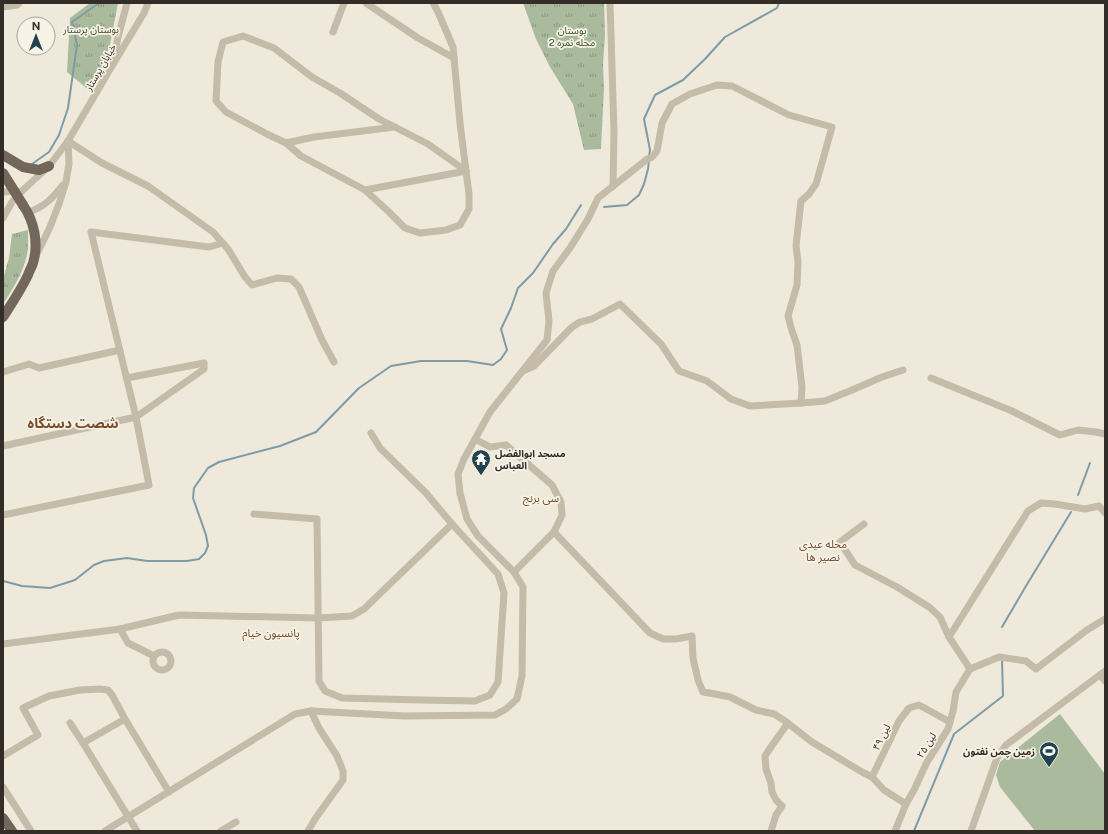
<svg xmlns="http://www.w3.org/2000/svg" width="1108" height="834" font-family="'Public Sans','Noto Sans Arabic',sans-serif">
	<defs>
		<pattern id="grass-tufts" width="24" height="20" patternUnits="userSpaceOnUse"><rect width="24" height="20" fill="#aabb9d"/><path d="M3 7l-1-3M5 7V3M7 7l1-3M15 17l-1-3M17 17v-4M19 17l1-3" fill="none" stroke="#8b9880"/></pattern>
	</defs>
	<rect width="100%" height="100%" fill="#eee9db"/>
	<g fill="url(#grass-tufts)">
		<polygon points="90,3 118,3 110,45 100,74 90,91 67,72 70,18"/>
		<polygon points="523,3 604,3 605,35 603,64 604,88 601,149 584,150 573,104 550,67 536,39"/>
		<path d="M28 230C28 236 28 243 28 249 25 270 14 287 3 304V279L9 258 12 234Z"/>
	</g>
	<polygon fill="#aabb9d" points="1060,714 1105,774 1105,831 1035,831 1000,787 996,775 1000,762"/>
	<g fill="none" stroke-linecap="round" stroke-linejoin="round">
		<g stroke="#7d9ca7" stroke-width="2">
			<polyline points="649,156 650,150 644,119 655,95 683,80 705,59 725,37 777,8 779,3"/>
			<polyline points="32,164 49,152 59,135 68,108 77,45 72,22 99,3"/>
			<polyline points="604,207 627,205 639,195 644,184 648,169 649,160"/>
			<polyline points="1078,495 1090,463"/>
			<polyline points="3,581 22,586 50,588 75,580 94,565 104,561 127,558 147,561 187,561 199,559 205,553 208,546 206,535 193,498 194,488 208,468 219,462 280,446 316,432 359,388 391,366 421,361 467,361 493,365 501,359 507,350 501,329 511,308 518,288 533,273 553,244 566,229 581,205"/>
			<polyline points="1002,627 1026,586 1071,512"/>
			<polyline points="914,831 954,734 1003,696 1002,660"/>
		</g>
		<g stroke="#c4bba8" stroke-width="7">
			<polyline points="366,3 418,38 454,58"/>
			<polyline points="433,3 438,12 453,47 460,123 466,171"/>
			<polyline points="610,3 614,132 613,186"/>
			<polyline points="3,7 17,5 19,3"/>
			<polyline points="333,32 344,3"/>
			<polyline points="113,62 118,37 127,3"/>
			<polyline points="395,127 314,137 286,143 267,134 226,112 216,101 218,62 223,42 243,36 274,48 312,77 340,93 379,119 428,144 466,171"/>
			<polyline points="68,141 102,163 148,186 213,232 228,249 245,277 252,285 277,278 291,279 299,287 322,340 334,362"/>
			<polyline points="286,143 301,156 365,190 389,212 405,228 420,233 446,230 460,225 469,209 469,194 466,171 365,190"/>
			<polyline points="3,192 17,191"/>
			<path d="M28 213C46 205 51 200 63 185"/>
			<polyline points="3,218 12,202 22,191 49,166 68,141 112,66 144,13 148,3"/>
			<polyline points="36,256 50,227 59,204 66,182 69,164 68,141"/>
			<polyline points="523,371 534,366 572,327 580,322 592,319 620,304 661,344 679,371 707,381 731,399 750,406 801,403 825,401 852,390 882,377 903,370"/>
			<polyline points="3,372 29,364 39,368 120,350"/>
			<polyline points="931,378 1012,411 1060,435 1078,430 1096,432 1105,434"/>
			<polyline points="475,439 490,447 506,445 552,485 561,502 562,515 554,532 514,572"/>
			<polyline points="3,446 136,417 204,369 204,363 127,378"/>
			<polyline points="254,514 317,519 319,681 325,691 342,698 422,700 475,701 490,695 498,682 504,593 498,574 452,524 426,493 380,448 371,433"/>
			<polyline points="3,515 149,485 136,417 91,232 209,247 223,243"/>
			<polyline points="864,524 840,542 855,565 897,587 929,607 940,617 949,637 970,669 999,657 1026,661 1036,669 1087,630 1105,619"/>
			<polyline points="554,532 650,633 663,639 676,639 692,636 693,658 698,680 703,692 715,694 730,697 756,710 774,714 785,721 812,742 862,772 872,777"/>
			<polyline points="120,629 128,643 154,656"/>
			<polyline points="949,637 1028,511 1041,503 1055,504 1085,509 1099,506 1105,513"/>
			<polyline points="3,644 120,629 141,624 179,615 318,618 352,616 364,609 452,524"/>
			<circle cx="162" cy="661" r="9"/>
			<polyline points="1100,675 1105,681"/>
			<polyline points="70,723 83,743 137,831"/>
			<polyline points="83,743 125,719"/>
			<polyline points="3,756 38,735 23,708 49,696 80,690 100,689 108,690 112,695 125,719 169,792"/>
			<polyline points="3,787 31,831"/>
			<polyline points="906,804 884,790 872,777 899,721 909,708 919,705 950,722"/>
			<polyline points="105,831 295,714 311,711 405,716 495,715 506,709 517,699 522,676 523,587 514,572 478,536 467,519 460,493 458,474 464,459 490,412 547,340 549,321 546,293 553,271 570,248 588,219 598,198 646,160 652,157 657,151 662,123 672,104 690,94 717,85 732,86 789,115 832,127 816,184 809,194 801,201 796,246 798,262 797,285 788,316 792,331 797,345 802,387 801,403"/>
			<polyline points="221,831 236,822"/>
			<polyline points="308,831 315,819 343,780 343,771 337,756 319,728 311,711"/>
			<polyline points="771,831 776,815 782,806 776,800 772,792 771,783 766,769 765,756 773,744 788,723"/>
			<polyline points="895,831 906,804 914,790 927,762 948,729 953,711 956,692 970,669"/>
			<polyline points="971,831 997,758 1006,745 1105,671"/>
		</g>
		<g stroke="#72675a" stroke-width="10">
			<polyline points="3,155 23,167 39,170 49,166"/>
			<path d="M3 317C12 303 21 290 28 275 29 271 32 267 33 263 39 243 34 221 23 205"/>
			<polyline points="3,818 12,831"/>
		</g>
		<polyline stroke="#72675a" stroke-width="10" points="3,173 23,205"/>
	</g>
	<defs>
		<g id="temple-pin" transform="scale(1)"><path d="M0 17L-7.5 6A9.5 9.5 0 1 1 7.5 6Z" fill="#22424e" stroke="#f6f2e6"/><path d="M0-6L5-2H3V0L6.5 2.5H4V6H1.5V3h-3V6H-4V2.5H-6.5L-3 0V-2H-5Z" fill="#fff"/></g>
		<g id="stadium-pin" transform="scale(1)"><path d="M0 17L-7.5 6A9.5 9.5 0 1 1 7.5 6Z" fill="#22424e" stroke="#f6f2e6"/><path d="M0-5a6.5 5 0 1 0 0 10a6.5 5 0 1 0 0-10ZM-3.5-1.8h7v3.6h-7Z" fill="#fff"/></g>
	</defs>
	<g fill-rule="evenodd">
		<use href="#temple-pin" x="481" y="459"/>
		<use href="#stadium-pin" x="1049" y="751"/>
	</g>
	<g text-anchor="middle" stroke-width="3.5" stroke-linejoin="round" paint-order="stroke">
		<g font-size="10" fill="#3b4d2e" stroke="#f6f2e6">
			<text x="91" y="33">بوستان پرستار</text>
			<text x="572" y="34">بوستان<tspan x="572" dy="12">محله نمره 2</tspan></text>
		</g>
		<g font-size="10" fill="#322d27" stroke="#f6f2e6">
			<text transform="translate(100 67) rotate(-60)" y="4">خیابان پرستار</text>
			<text transform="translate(881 737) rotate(-64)" y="4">لین ۴۹</text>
			<text transform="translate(926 745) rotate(-59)" y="4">لین ۲۵</text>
		</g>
		<g font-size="10" font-weight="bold" fill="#322d27" stroke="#f6f2e6" text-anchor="start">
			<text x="495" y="457">مسجد ابوالفضل<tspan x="495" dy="12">العباس</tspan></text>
			<text x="1035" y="755" text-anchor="end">زمین چمن نفتون</text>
		</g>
		<g font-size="11" fill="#774d2b" stroke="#f6f2e6">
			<text x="541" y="502">سی برنج</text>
			<text x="823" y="548">محله عیدی<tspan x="823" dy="13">نصیر ها</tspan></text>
			<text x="271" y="637">پانسیون خیام</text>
		</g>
		<g font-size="14" font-weight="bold" fill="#774d2b" stroke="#f6f2e6">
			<text x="73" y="428">شصت دستگاه</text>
		</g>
	</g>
	<rect width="1108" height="834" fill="none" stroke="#322d27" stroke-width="8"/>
	<g transform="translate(36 36)"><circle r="19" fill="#f6f2e6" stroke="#a8a39a"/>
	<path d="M0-3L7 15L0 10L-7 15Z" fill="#22424e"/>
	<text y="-6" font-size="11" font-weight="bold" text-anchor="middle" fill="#322d27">N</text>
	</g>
</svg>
